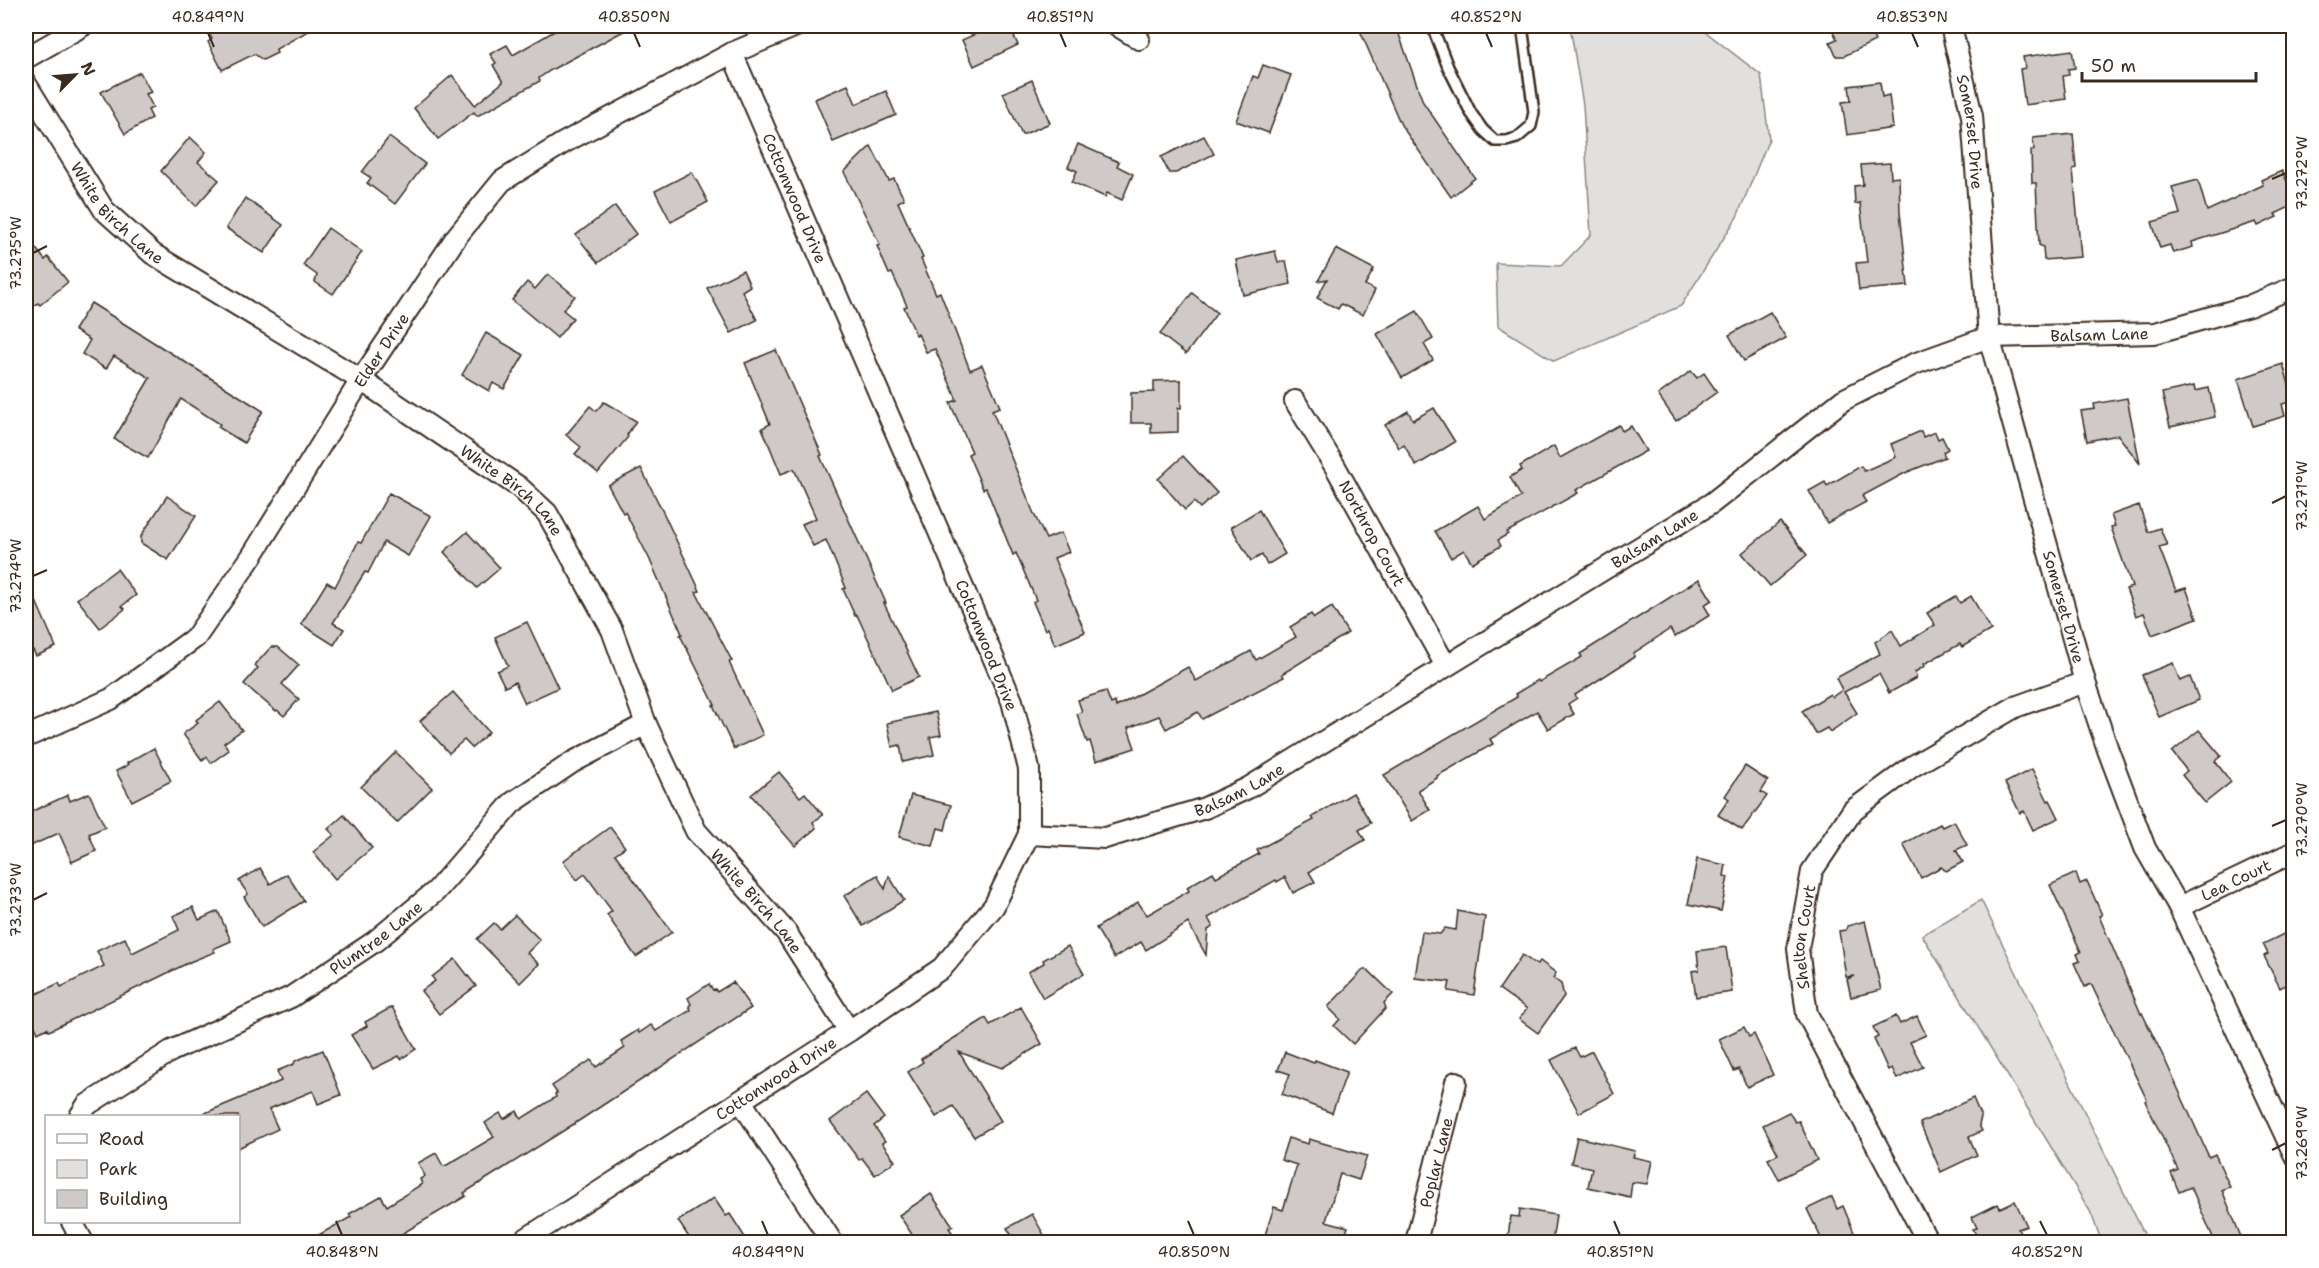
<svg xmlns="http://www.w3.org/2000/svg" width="2319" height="1268" font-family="'Shantell Sans',sans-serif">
	<rect width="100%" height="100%" fill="#fff"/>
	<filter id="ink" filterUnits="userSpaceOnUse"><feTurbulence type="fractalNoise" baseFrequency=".0167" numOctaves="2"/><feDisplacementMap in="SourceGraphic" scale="12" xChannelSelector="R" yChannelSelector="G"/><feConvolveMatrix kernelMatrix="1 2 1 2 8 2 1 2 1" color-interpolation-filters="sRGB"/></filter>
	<g filter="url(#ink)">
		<g fill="#e2e0de" stroke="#8e857e" stroke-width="1.5">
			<polygon points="1570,26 1698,26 1761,75 1769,139 1737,217 1681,306 1554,361 1498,326 1496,263 1561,266 1591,235 1583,105"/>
			<polygon points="1981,900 2148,1242 2102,1242 2090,1211 1922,935"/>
		</g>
		<g fill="#cfcac7" stroke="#3b2a1e" stroke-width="1.5">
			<polygon points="219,26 317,26 276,49 277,53 263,60 254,54 222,70 208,42 212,39 208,31"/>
			<polygon points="563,26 633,26 551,70 539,78 540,81 477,116 474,112 438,139 414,108 452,75 475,105 503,82 493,65 496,63 490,54 507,45 513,55"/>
			<polygon points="993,26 1009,26 1018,45 974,66 962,40"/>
			<polygon points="1358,26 1396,26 1423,102 1475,178 1451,197 1401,125"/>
			<polygon points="1830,26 1868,26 1875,41 1844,56 1836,56 1830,42 1837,39"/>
			<polygon points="2072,50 2075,68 2068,69 2069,75 2063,76 2066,99 2025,105 2020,69 2025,68 2023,57"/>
			<polygon points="1263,65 1291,75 1269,133 1236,121 1253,76 1258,78"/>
			<polygon points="140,72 151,92 146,94 153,107 148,110 152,118 125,134 101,92"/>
			<polygon points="1032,80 1050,123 1022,135 1003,93"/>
			<polygon points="1880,82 1882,97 1889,95 1893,128 1847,135 1842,102 1851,101 1849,86"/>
			<polygon points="848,85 856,104 886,91 896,115 833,142 815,99"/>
			<polygon points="2073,134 2076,168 2073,169 2081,257 2044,260 2043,247 2039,245 2036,183 2032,183 2031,150 2034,150 2033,138"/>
			<polygon points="1204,136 1214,154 1176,173 1169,173 1161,157"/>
			<polygon points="190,137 206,152 198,162 219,180 196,206 161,171"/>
			<polygon points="389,137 425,164 395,204 367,183 371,178 362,172"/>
			<polygon points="1078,144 1119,162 1117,166 1133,174 1122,200 1107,193 1105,197 1072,182 1077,171 1068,167"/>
			<polygon points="871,146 889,181 894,179 904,199 898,202 923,258 921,259 936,294 940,292 970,370 982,365 1000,407 992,410 1034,514 1046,539 1061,533 1069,552 1054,558 1085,632 1055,645 1048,628 1045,630 1033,602 1036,600 1016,553 1013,555 986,488 983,489 968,454 972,452 950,403 957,400 935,349 926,352 918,334 916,335 904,307 907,306 892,273 889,274 877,246 880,245 844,172"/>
			<polygon points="1890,163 1891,178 1899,177 1900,212 1908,286 1859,290 1856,263 1867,262 1860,203 1855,204 1854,186 1863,185 1861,165"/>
			<polygon points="2282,171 2294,196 2294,205 2275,214 2277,217 2258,226 2256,222 2192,242 2193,247 2173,253 2170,245 2160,248 2152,222 2180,214 2172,187 2198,180 2207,211 2263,185 2261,180"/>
			<polygon points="692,172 708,202 671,222 655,191"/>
			<polygon points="245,198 283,225 264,253 226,228"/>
			<polygon points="615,206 636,234 598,263 576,235"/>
			<polygon points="328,228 362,252 333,294 315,282 317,275 303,265"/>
			<polygon points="26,236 45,260 48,257 68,282 40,305 38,303 26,312"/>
			<polygon points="1336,249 1374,269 1365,285 1375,290 1363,315 1341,304 1338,309 1317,298 1327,279 1318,281"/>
			<polygon points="1275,251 1278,262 1286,261 1291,284 1243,295 1236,260"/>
			<polygon points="743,270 750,286 742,291 757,320 731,333 707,288"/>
			<polygon points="548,274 575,296 563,310 573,318 557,338 512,300 527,282 535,289"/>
			<polygon points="1192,293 1217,313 1186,354 1160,334"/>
			<polygon points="91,303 263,411 244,443 218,427 220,424 181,399 148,458 114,439 150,378 114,356 106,369 82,354 90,340 74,330"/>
			<polygon points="1417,311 1433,339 1424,344 1433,360 1402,378 1377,334"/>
			<polygon points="1770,312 1786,338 1744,361 1729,335"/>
			<polygon points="486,333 524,355 504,389 493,383 489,391 462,375"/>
			<polygon points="776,350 822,455 820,456 886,603 884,603 919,677 892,690 857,615 855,616 843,589 846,588 826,540 813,546 802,524 816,518 794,469 781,474 762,428 770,424 745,363"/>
			<polygon points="2283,364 2294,401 2282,404 2285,416 2253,426 2238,379"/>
			<polygon points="1691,371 1697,378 1704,373 1717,392 1676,421 1658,395"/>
			<polygon points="1181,380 1181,408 1178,408 1178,432 1151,433 1151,423 1131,423 1131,393 1154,392 1154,381"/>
			<polygon points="2194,386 2195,391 2209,388 2215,417 2170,427 2162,393"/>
			<polygon points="2127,398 2140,464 2118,435 2087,441 2081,411 2095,409 2094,404"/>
			<polygon points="604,402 636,421 627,435 628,437 598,473 575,454 581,447 566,435 590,406 596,411"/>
			<polygon points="1434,408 1455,442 1416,466 1404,445 1399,448 1385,425 1408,411 1413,420"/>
			<polygon points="1619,425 1622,431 1631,426 1646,451 1576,490 1578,493 1507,532 1508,534 1498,540 1501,546 1472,563 1464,550 1451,558 1435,531 1478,506 1485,519 1521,497 1510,477 1522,470 1520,466 1554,446 1560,458"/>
			<polygon points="1921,431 1923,437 1935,432 1938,439 1942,437 1948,449 1943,452 1945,457 1905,473 1862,496 1866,502 1827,523 1809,491 1825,482 1827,486 1861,466 1864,471 1896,457 1891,444"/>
			<polygon points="1183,456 1217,493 1200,508 1194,502 1185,510 1158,479"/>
			<polygon points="641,468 663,512 700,591 696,592 732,661 729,662 763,735 734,749 713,705 715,705 680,635 682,634 649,558 625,512 623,513 608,485"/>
			<polygon points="389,493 431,516 408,556 384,542 368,573 365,572 333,623 344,629 334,645 301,624 327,582 335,587 358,542 361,543"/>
			<polygon points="167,496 196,516 168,560 141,543 141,536"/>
			<polygon points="2139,505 2148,532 2160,528 2167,545 2159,547 2176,591 2186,588 2197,618 2152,635 2144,613 2136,616 2126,589 2132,587 2111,527 2115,526 2111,515"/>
			<polygon points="1259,510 1285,554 1267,565 1262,555 1251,561 1231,527"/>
			<polygon points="1780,522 1807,555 1770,586 1742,553"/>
			<polygon points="467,532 500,568 477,588 444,552"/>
			<polygon points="117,569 136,595 122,606 125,609 100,628 77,599"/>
			<polygon points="26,578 56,647 36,656 33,650 26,653"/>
			<polygon points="1699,579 1712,600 1704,605 1710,615 1675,637 1670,629 1634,653 1634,657 1575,695 1577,698 1568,704 1574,714 1548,729 1537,711 1490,739 1493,744 1437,776 1437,778 1418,790 1430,810 1412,821 1384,775 1517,697 1515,694 1538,680 1539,682 1582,657 1580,654"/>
			<polygon points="1956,596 1960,603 1971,596 1991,630 1962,647 1960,644 1924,664 1925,666 1915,672 1916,678 1889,693 1879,674 1844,692 1857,713 1830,732 1827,728 1816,734 1802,711 1830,694 1832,697 1842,690 1836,678 1880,654 1875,642 1892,630 1901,646 1935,625 1927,613"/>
			<polygon points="1332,607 1348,633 1282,674 1284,677 1202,719 1198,712 1166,729 1159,716 1128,728 1135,748 1096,761 1090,741 1087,742 1077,714 1082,712 1078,700 1106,691 1111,704 1115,702 1116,707 1188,667 1196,681 1251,651 1256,660 1296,637 1290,627 1311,614 1314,618"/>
			<polygon points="527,622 558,688 525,703 515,682 505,687 497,671 508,666 495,637"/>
			<polygon points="271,647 278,647 299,665 282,684 299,699 284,716 277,710 276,711 244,684 258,668 255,665"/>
			<polygon points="2173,663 2180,681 2190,677 2199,700 2159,717 2142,675"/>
			<polygon points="453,692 489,732 472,748 464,740 449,753 420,721"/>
			<polygon points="220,702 242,730 224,743 229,750 211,763 207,757 202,760 183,734 198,723 196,720"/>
			<polygon points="936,712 941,735 930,737 934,755 903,762 900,745 892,747 887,723"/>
			<polygon points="2199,730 2221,756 2215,761 2231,782 2205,803 2182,775 2187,771 2172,752"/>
			<polygon points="154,748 171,781 132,801 116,771 128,765 127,763"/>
			<polygon points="396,752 432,788 397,823 361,787"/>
			<polygon points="1745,766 1768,781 1761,792 1767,796 1742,830 1718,815 1729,799 1725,796"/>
			<polygon points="2032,769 2048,801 2050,800 2059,818 2033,830 2024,811 2020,813 2005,783"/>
			<polygon points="779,772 800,797 805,793 823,815 813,822 816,828 795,846 751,795"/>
			<polygon points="89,793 105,827 89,834 96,851 72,862 59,833 26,848 26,814 68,795 70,801"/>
			<polygon points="1353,793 1371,823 1359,830 1365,840 1309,872 1315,882 1293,893 1285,877 1277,882 1276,880 1208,918 1213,927 1208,930 1206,955 1188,923 1146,950 1141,942 1114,958 1096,928 1138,902 1147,915 1189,891 1187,887 1213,872 1216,877 1259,854 1257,850 1314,820 1312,817"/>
			<polygon points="911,795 951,805 945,830 938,828 933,846 899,837"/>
			<polygon points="344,815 372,848 335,879 313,852 334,835 328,829"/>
			<polygon points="1954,821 1967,845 1956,850 1963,862 1946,871 1941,867 1921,878 1903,844 1940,824 1942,827"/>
			<polygon points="610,827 625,847 615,854 672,932 636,957 607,915 612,911 585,874 577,880 563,861"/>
			<polygon points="1697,859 1726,865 1724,876 1728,877 1721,911 1688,904"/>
			<polygon points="260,868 270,884 287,874 304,901 262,927 244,897 248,894 239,881"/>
			<polygon points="2076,873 2080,884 2087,881 2102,915 2099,916 2141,1014 2142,1013 2165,1060 2209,1157 2215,1154 2230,1187 2222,1190 2243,1242 2215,1242 2191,1187 2179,1192 2171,1173 2178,1170 2145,1101 2147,1100 2091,984 2085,987 2074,963 2080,961 2077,954 2081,952 2050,885"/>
			<polygon points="877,875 885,889 889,876 904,900 863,926 844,896"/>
			<polygon points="193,907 199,920 218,911 231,941 213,949 215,952 192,961 49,1031 47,1028 38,1033 26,1007 26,999 59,983 61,987 104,966 97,951 125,938 132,953 179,930 173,916"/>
			<polygon points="1458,911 1485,917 1474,995 1448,991 1450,982 1415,978 1422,932 1440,934 1445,928 1456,930"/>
			<polygon points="515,915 540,940 527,953 539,964 520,983 477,939 494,923 500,929"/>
			<polygon points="1865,921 1881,990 1851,997 1847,979 1855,976 1846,977 1839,931 1846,930 1847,926"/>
			<polygon points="2294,929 2294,980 2280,988 2264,956 2268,954 2263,944"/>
			<polygon points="1068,946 1084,974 1043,998 1028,972 1044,963 1043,960"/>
			<polygon points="1726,947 1732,992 1696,997 1692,971 1699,970 1697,951"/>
			<polygon points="1522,955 1537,965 1540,961 1556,973 1553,978 1561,984 1564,996 1538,1033 1519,1019 1527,1009 1499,989"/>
			<polygon points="455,959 476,986 439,1014 421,991 435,981 432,977"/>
			<polygon points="1364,969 1369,971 1393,994 1384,1003 1386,1008 1353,1044 1334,1026 1340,1019 1328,1007"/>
			<polygon points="733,982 751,1008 574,1124 464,1193 466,1196 388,1242 306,1242 351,1217 349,1214 381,1196 387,1206 422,1184 420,1179 425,1176 418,1163 436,1153 443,1166 447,1165 494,1137 485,1123 500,1113 504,1119 517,1111 521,1119 556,1097 555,1094 557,1093 552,1086 591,1060 596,1067 625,1048 621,1041 638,1030 639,1033 651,1025 656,1031 691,1010 689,1006 691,1004 688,998 709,984 713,990 715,989 717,992"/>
			<polygon points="392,1007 416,1049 401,1059 399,1056 373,1069 351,1035 367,1026 365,1022"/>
			<polygon points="1021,1007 1042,1044 1002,1068 959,1052 1001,1121 974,1137 953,1106 936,1117 908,1072 923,1062 921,1059 975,1025 986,1018 990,1025"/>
			<polygon points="1896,1016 1900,1024 1917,1016 1926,1035 1910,1042 1923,1067 1897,1079 1892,1068 1888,1070 1874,1039 1878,1037 1873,1027"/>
			<polygon points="1744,1027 1749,1037 1754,1034 1773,1075 1747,1087 1739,1069 1734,1071 1719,1039"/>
			<polygon points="1575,1048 1580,1057 1592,1051 1614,1094 1579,1113 1551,1060"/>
			<polygon points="323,1050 341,1095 318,1104 313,1091 269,1109 278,1129 238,1148 238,1116 198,1116 281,1081 277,1071 294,1064 295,1061"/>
			<polygon points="1285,1052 1314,1063 1315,1060 1347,1072 1332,1113 1282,1094 1290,1074 1278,1070"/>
			<polygon points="866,1094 884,1118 874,1126 885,1141 882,1143 895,1161 875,1175 862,1158 859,1160 830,1121"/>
			<polygon points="1973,1098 1981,1117 1979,1125 1982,1131 1969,1137 1977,1155 1941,1172 1920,1123"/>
			<polygon points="1789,1112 1795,1122 1799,1121 1817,1160 1779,1179 1768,1159 1778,1154 1763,1125"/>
			<polygon points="1577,1137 1635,1151 1633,1157 1652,1161 1647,1184 1632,1182 1630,1197 1588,1187 1592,1168 1571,1163"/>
			<polygon points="1288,1138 1308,1144 1309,1139 1367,1156 1359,1180 1340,1174 1326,1221 1348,1227 1343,1242 1276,1242 1277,1239 1265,1235 1274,1207 1283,1210 1297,1165 1281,1160"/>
			<polygon points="931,1194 953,1226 949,1228 954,1235 943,1242 917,1242 899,1215"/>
			<polygon points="1832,1197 1837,1209 1843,1206 1858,1242 1823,1242 1807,1209"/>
			<polygon points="714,1198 726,1216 730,1214 748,1242 692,1242 678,1221"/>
			<polygon points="2015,1201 2027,1226 2018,1229 2024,1242 1980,1242 1973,1229 1977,1228 1972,1217 1998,1204 2000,1208"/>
			<polygon points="1520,1209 1556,1215 1552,1242 1507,1242 1511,1216 1519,1217"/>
			<polygon points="1032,1214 1048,1242 1016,1242 1007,1228"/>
		</g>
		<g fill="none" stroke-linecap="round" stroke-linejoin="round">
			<g stroke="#3b2a1e" stroke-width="14">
				<polyline id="service" points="1432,26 1448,67 1471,113 1483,130 1495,141 1506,141 1517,138 1531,126 1534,112 1522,26"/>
			</g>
			<g stroke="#3b2a1e" stroke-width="24">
				<g id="minor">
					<polyline points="1118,26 1139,39"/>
					<path id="s1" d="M1951 26 1972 116 1989 337 2085 682 2108 750 2145 848 2179 907 2294 1154"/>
					<polyline points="26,58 82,26"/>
					<path id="s2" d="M26 84 104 210 153 254 361 380 519 487 547 513 612 630 646 724 696 831 786 932 849 1031"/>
					<path id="s3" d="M1295 401 1336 468 1446 666"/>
					<path id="s4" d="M26 737 111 699 196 637 252 556 361 380 457 236 502 181 565 142 732 53 796 26"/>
					<path id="s5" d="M1029 834 1105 838 1205 808 1248 788 1712 503 1843 400 1914 364 1989 337 2155 333 2249 306 2294 287"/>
					<path id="s6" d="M2179 907 2294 852"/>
					<polyline points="741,1101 832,1242"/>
					<path id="s7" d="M80 1116 87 1105 171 1051 291 997 374 942 436 891 512 803 573 762 646 724"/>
					<polyline points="72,1222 83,1242"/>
					<path id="s8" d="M521 1242 849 1031 942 968 994 906 1029 834V769L1012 701 732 53"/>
					<path id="s9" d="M1416 1242 1456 1082"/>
					<path id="s10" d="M1928 1242 1807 1014 1798 949 1812 871 1853 810 1913 766 2015 707 2085 682"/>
				</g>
			</g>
			<use href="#service" stroke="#fff" stroke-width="9"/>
			<use href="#minor" stroke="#fff" stroke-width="20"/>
		</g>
	</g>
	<path fill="none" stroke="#3b2a1e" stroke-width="2" d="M208 33 214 47M634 33 640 47M1060 33 1066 47M1486 33 1492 47M1912 33 1918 47M2272 179 2286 173M33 253 47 246M2272 503 2286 496M33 576 47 570M2272 826 2286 820M33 900 47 893M2272 1150 2286 1143M336 1221 342 1235M762 1221 768 1235M1188 1221 1194 1235M1614 1221 1620 1235M2040 1221 2047 1235"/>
	<g text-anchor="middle" stroke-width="4.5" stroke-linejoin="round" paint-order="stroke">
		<g font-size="16" fill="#3b2a1e" stroke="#fff">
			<text dy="6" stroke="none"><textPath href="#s1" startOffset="108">Somerset Drive</textPath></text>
			<text transform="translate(795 198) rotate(67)" y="6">Cottonwood Drive</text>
			<text dy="6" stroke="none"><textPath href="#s2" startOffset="159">White Birch Lane</textPath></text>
			<text dy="6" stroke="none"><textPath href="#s5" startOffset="1209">Balsam Lane</textPath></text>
			<text dy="6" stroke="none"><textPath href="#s4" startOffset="540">Elder Drive</textPath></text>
			<text dy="6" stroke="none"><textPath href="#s2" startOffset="645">White Birch Lane</textPath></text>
			<text dy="6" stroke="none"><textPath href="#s3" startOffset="153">Northrop Court</textPath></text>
			<text dy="6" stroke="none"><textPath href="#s5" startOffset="705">Balsam Lane</textPath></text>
			<text dy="6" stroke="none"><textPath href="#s1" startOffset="594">Somerset Drive</textPath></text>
			<text transform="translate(987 645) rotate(68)" y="6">Cottonwood Drive</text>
			<text dy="6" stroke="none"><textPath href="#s5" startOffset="219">Balsam Lane</textPath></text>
			<text dy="6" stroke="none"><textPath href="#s6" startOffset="63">Lea Court</textPath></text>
			<text dy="6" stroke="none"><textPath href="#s2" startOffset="1131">White Birch Lane</textPath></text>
			<text dy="6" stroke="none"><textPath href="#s7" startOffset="348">Plumtree Lane</textPath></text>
			<text dy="6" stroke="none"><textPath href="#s10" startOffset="336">Shelton Court</textPath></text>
			<text dy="6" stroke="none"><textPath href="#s8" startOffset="303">Cottonwood Drive</textPath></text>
			<text dy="6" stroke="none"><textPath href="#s9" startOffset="82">Poplar Lane</textPath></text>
		</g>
	</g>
	<rect width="2319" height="1268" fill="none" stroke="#fff" stroke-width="66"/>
	<rect x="45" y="1115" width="195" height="108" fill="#ffffff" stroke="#b1aaa5" stroke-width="1.5"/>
	<rect x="57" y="1134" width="30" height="9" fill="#ffffff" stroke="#b1aaa5" stroke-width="1.5"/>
	<text x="99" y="1145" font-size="18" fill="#3b2a1e">Road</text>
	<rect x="57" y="1160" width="30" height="18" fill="#e2e0de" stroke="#b1aaa5" stroke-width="1.5"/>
	<text x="99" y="1175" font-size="18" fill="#3b2a1e">Park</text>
	<rect x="57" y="1190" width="30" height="18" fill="#cfcac7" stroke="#b1aaa5" stroke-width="1.5"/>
	<text x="99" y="1205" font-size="18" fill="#3b2a1e">Building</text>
	<g transform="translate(75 75) rotate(65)" stroke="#ffffff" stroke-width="4.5" paint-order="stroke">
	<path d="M0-4.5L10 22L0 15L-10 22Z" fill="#3b2a1e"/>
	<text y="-9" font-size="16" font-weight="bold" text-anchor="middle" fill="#3b2a1e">N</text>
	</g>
	<path d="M2082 72v9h174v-9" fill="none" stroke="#3b2a1e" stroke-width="3"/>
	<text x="2091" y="72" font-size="18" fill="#3b2a1e" stroke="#ffffff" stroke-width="4.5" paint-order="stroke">50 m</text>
	<rect x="33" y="33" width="2253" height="1202" fill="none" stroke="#3b2a1e" stroke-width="2"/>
	<g font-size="15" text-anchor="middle" fill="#3b2a1e">
		<text x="208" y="22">40.849°N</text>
		<text x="634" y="22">40.850°N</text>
		<text x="1060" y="22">40.851°N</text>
		<text x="1486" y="22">40.852°N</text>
		<text x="1912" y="22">40.853°N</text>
		<text transform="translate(2302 173) rotate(-90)" y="5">73.272°W</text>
		<text transform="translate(16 253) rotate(-90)" y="5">73.275°W</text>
		<text transform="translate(2302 496) rotate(-90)" y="5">73.271°W</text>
		<text transform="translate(16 576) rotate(-90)" y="5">73.274°W</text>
		<text transform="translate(2302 820) rotate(-90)" y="5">73.270°W</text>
		<text transform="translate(16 900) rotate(-90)" y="5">73.273°W</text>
		<text transform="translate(2302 1143) rotate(-90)" y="5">73.269°W</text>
		<text x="342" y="1257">40.848°N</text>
		<text x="768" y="1257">40.849°N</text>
		<text x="1194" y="1257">40.850°N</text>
		<text x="1620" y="1257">40.851°N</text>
		<text x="2047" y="1257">40.852°N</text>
	</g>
</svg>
